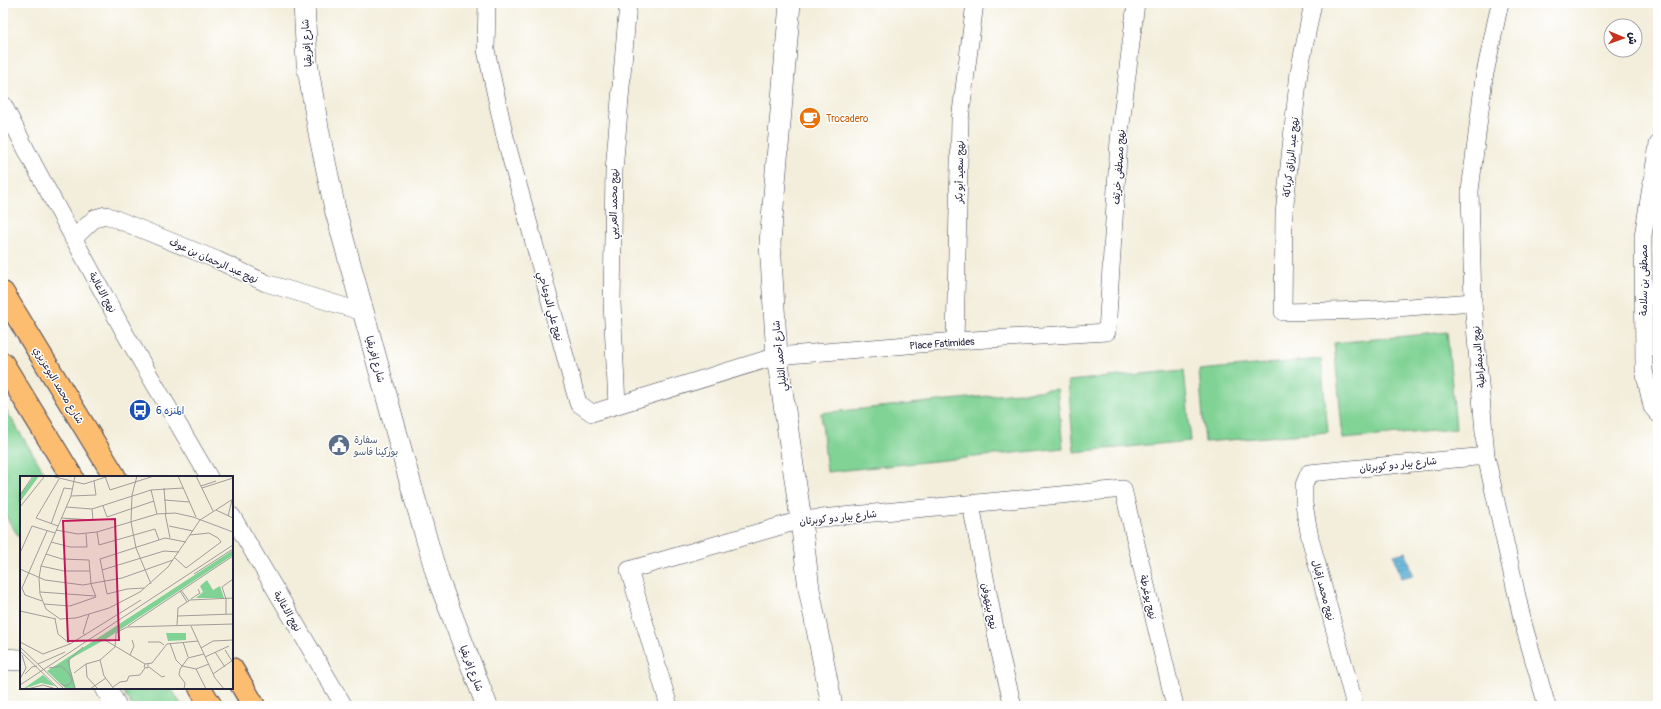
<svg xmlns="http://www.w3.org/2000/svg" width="1661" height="709" font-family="Pangolin,'Playpen Sans Arabic',sans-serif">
	<defs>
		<pattern id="water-rules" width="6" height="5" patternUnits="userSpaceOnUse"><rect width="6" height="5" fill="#5ab1d7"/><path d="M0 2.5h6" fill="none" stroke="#4a90b0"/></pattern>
	</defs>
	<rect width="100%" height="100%" fill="#fff"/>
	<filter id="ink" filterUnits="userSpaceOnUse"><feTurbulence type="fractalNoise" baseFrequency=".025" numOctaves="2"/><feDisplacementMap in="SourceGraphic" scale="8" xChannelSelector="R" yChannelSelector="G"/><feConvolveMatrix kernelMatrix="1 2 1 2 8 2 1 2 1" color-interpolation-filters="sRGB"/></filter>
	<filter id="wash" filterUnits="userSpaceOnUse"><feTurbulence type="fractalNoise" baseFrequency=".012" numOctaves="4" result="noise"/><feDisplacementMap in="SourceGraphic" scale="16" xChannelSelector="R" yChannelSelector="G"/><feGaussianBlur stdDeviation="0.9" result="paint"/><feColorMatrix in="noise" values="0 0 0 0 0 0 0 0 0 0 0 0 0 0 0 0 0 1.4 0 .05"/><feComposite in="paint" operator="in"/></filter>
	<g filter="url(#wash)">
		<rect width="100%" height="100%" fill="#f3eedb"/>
		<g fill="#81d395" stroke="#527a68">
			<polygon points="1447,332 1456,429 1343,439 1334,343"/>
			<polygon points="1321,359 1328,432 1205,442 1199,370"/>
			<polygon points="1184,370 1191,441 1074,452 1068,381"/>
			<polygon points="1057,389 1063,448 827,472 821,413"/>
			<polygon points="3,405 47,477 21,477 21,540 3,512"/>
			<polygon points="121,688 171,688 182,706 132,706"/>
		</g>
		<polygon fill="url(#water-rules)" stroke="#3e6a89" points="1406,552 1413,575 1401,578 1394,555"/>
	</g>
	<g filter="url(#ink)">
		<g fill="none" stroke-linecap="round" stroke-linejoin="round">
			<g stroke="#414153" stroke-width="18">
				<g id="minor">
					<polyline points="487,3 486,50 505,137 578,403 592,413 777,356 955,341 1107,332 1119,140 1136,3"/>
					<polyline points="1313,3 1299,72 1284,214 1283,312 1371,310 1473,302"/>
					<polyline points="1500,3 1484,78 1470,191 1473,302 1486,456 1523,623 1547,706"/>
					<polyline points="3,104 34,165 127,337 209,477"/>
					<polyline points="1658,144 1643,236 1644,370 1652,407 1658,414"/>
					<polyline points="73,239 95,218 106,215 217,260 266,283 363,312"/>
					<polyline points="955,341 960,120 975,3"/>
					<polyline points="617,405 612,303 614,171 628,3"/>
					<polyline points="971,505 999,649 1013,706"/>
					<polyline points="232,516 344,706"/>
					<polyline points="669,706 629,570 801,520 1123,489 1175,706"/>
					<polyline points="1355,706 1310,538 1304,504 1304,485 1309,473 1486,456"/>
				</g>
			</g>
			<g stroke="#414153" stroke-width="22">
				<g id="tertiary">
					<polyline points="304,3 307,63 319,133 335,209 409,478 438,579 487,706"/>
					<polyline points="790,3 770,243 777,356 801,520 809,589 832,706"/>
					<polyline points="3,659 21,660"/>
					<polyline points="106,688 116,706"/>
				</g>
			</g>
			<g stroke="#414153" stroke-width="24">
				<g id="motorway">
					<polyline points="3,293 115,477"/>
					<polyline points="3,364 72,477"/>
					<polyline points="232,669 254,706"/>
					<polyline points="200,688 211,706"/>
				</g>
			</g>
			<use href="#minor" stroke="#fff" stroke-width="17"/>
			<use href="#tertiary" stroke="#fff" stroke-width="21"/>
			<use href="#motorway" stroke="#fcbd6f" stroke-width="22"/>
		</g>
	</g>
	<defs>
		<g id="cafe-disc" transform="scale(1.15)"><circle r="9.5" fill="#e8710a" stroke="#fff"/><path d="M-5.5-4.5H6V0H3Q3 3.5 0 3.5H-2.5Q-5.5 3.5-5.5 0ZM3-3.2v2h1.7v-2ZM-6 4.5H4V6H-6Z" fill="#fff"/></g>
		<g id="bus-disc" transform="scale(1.15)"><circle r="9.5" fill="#1a4fb4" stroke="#fff"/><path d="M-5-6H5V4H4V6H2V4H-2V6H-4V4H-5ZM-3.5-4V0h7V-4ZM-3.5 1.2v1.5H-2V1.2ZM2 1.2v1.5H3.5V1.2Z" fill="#fff"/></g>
		<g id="civic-disc" transform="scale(1.15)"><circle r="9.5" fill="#5c6f8a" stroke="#fff"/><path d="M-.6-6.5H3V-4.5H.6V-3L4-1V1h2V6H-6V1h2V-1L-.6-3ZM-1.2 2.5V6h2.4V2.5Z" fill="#fff"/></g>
	</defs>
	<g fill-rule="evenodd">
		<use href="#cafe-disc" x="810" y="118"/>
		<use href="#bus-disc" x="140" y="410"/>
		<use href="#civic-disc" x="339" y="445"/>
	</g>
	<g text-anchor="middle" stroke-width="3" stroke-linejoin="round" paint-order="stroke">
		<g font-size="10" fill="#22223b" stroke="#fff">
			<text transform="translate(306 43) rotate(-94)" y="4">شارع إفريقيا</text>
			<text transform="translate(1290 157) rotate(-84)" y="4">نهج عبد الرزاق كرباكة</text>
			<text transform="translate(1118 167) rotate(-86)" y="4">نهج مصطفى خريّف</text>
			<text transform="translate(959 172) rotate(-89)" y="4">نهج سعيد أبو بكر</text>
			<text transform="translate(613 204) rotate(-89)" y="4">نهج محمد العريبي</text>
			<text transform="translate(214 260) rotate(24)" y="4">نهج عبد الرحمان بن عوف</text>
			<text transform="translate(1643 280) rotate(-90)" y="4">مصطفى بن سلامة</text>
			<text transform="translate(103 292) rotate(61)" y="4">نهج الاغالبة</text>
			<text transform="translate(551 306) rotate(75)" y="4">نهج علي الدوعاجي</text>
			<text transform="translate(942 343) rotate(-4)" y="4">Place Fatimides</text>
			<text transform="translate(779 356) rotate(-96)" y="4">شارع أحمد التليلي</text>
			<text transform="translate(1478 357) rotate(-95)" y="4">نهج الديمقراطية</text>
			<text transform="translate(376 359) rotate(75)" y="4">شارع إفريقيا</text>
			<text transform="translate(59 385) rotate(59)" y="4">شارع محمد البوعزيزي</text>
			<text transform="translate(1398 464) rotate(-6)" y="4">شارع بيار دو كوبرتان</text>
			<text transform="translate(838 517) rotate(-6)" y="4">شارع بيار دو كوبرتان</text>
			<text transform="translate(1324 590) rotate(75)" y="4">نهج محمد إقبال</text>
			<text transform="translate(1149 597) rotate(77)" y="4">نهج يوغرطة</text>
			<text transform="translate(990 606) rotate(79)" y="4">نهج بيتهوفن</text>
			<text transform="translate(288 611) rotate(60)" y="4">نهج الاغالبة</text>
			<text transform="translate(472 668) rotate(69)" y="4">شارع إفريقيا</text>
		</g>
		<g font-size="10" fill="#c56008" stroke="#fff" text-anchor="start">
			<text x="826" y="122">Trocadero</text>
		</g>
		<g font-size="10" fill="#164399" stroke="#fff" text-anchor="start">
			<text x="156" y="414">المنزه 6</text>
		</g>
		<g font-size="10" fill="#4e5e75" stroke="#fff" text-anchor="start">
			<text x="354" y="443">سفارة<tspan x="354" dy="12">بوركينا فاسو</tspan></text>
		</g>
	</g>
	<g transform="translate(20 476)">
		<rect width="213" height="213" fill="#f3eedb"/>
		<path d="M14 0H19L0 26V19ZM213 74V79L86 163 50 183V192L56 213H46L27 195ZM187 104 193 114 200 110 204 122H176L183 116 180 110ZM23 199 35 210 21 207 3 213Z" fill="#81d395"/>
		<path d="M146 157H166V164L148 165Z" fill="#81d395"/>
		<path fill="none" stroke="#9f9c9b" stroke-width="1" d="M31 0 64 8 89 0M55 0 51 20 21 90 19 102 20 118 26 133 40 143 56 142 89 132 120 116 148 91 180 44 213 23M85 0 90 14 134 0M117 0 112 19 111 46 116 72 131 108M158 0 176 41M176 0 193 35M181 10 196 5M144 12 146 37M182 12 213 2M131 14 137 38M0 19 13 0M51 20 76 19 74 5M144 24 170 26M83 30 87 41 134 25M0 31 24 1M46 31 72 33 131 14 163 12M196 34 213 42M145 37 150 62M208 40 212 24M41 42 73 44 72 33M31 48 44 12 52 13M38 50 16 42 39 3M149 50 173 55M36 54 58 58 77 56 137 38 155 37 173 41 213 56M77 56 79 69 135 53 139 64M31 66 50 71H67L66 58M0 77 12 50 35 57M155 82 166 92 201 66 198 62 189 57 170 59M21 90 44 95H70M0 93 25 104 63 109 102 102 153 84M82 94 144 75 159 76M174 98 213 73M124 112 107 113 87 118 80 83 145 62 166 66M161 114 169 125M160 115 167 126M20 116 75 120M171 123 180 117 178 113M22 125 5 119 2 112 27 55M24 128 50 130 76 121 71 108 69 84 42 83 26 78M0 135 36 143M206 138V123L202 111 213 103M158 140 213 138M35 143 38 158 50 168 121 124M157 149 158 132 170 124 213 122M108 150 213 80M171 150 195 202 204 213M65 159 63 157 69 138M85 164 125 188M0 166 23 178 50 168M128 166H140L144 169M163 166 168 181M150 167 156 184 162 190 176 193 189 188M0 171 44 213M95 171 96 157 107 151 213 148M181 172 193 165 213 164M205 174 212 185M0 175 39 213M195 176 205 191M110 179 114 170 112 164M185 181 209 170M80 184 84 200 94 213M18 188 45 176M66 188 67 201 78 213M128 188V192L124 191 125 188 132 187 147 168 178 165M129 191 142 201 145 200M29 192 41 190 48 196 52 204 50 208 45 210 40 207M176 193 186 213M54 197 66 188 80 184 95 171M5 198 12 191 17 190M193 198 213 184M0 203 6 192 2 179M107 205 109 200 120 199 125 192M0 209 213 69M93 211 100 206 107 205M7 213 23 209 36 213M55 213 48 185 63 171M70 213 86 202M164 213 165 207 159 199 160 193 168 182 184 178"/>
		<path fill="#c2185b" fill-opacity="0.15" stroke="#c2185b" stroke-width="2" d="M95 43 99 164 48 165 43 45Z"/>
		<rect width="213" height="213" fill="none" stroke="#22223b" stroke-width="2"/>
	</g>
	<rect width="1661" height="709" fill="none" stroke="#fff" stroke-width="16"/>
	<g transform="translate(1623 38) rotate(92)"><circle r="19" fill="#ffffff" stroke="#a7a7b1"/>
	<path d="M0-3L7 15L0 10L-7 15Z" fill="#c8321e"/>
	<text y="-6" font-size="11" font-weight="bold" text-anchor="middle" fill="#22223b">ش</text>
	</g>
</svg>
